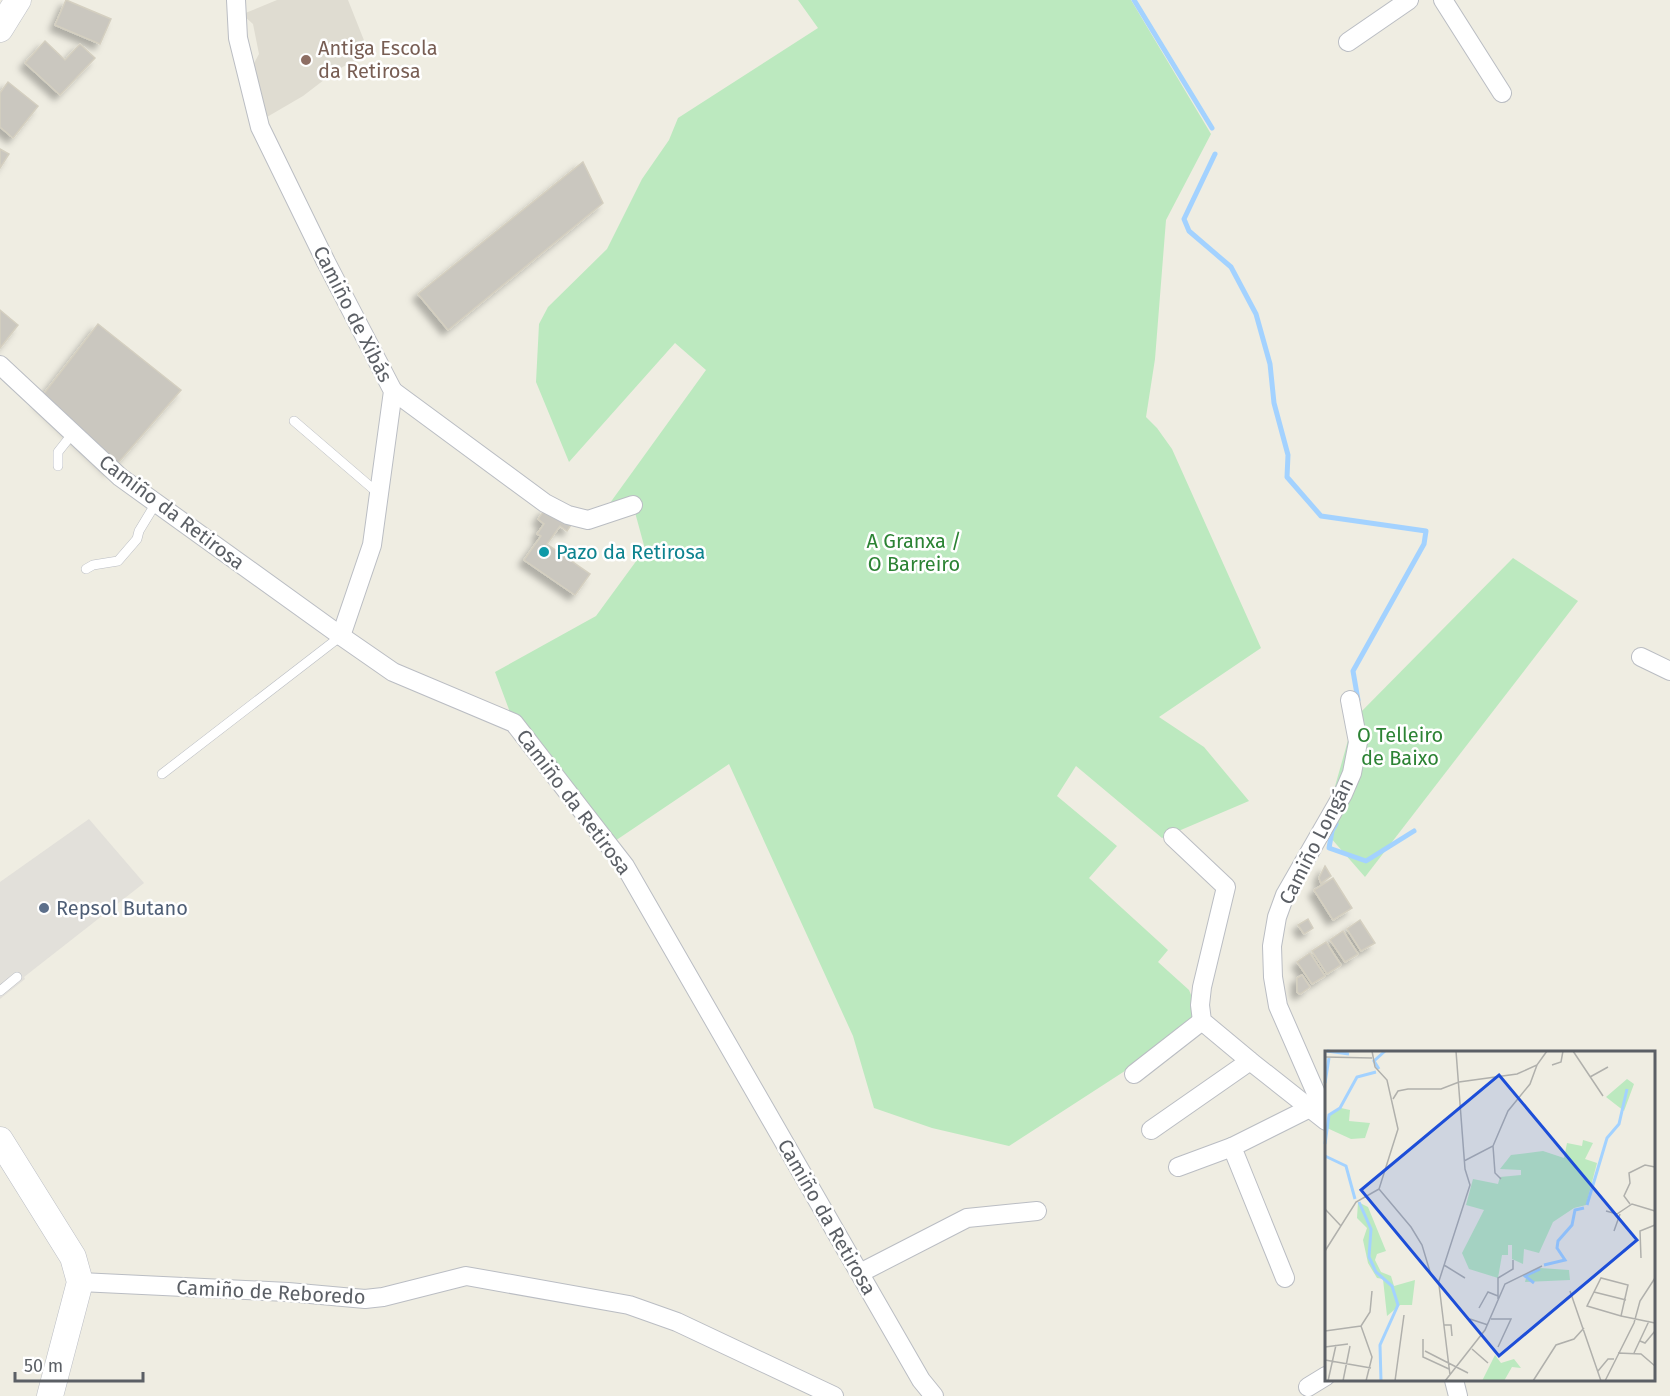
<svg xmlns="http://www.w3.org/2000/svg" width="1670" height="1396" font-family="'Fira Sans',sans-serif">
	<defs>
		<filter id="shadow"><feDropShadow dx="-5.5" dy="5.5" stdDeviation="3" flood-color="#0004"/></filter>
	</defs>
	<rect width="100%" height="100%" fill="#efede2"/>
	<polygon fill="#e2e0da" points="89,819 144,883 24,977 25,979 0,999 0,882"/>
	<polygon fill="#dfdcd1" points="277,0 348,0 369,53 337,70 303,96 267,117 252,67 259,54 253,24 243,15 243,14"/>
	<g fill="#bce9bf">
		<polygon points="798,0 1131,0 1211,134 1166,220 1155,359 1146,417 1157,428 1172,449 1261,648 1159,717 1204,747 1249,801 1162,838 1076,766 1057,796 1117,846 1089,878 1168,950 1158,962 1189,990 1202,1021 1009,1146 932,1128 874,1108 853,1036 729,764 609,845 514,723 495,672 596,616 645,549 633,505 610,503 706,370 675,343 569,462 536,382 539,324 548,307 607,249 642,179 669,140 678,118 818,28"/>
		<polygon points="1513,558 1578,601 1365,877 1323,829 1354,719"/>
	</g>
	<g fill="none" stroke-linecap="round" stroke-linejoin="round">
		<g stroke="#a3d2ff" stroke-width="5">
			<polyline points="1134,0 1212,128"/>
			<polyline points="1215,154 1184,219 1189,231 1231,267 1256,314 1270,364 1274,403 1288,455 1287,477 1321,516 1426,531 1424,544 1353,671 1358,700"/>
			<polyline points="1336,824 1332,831 1329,848 1366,861 1414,831"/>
		</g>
	</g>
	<g fill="#cac7bf" stroke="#d4cfc0" stroke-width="1.5" filter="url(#shadow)">
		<polygon points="66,0 111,19 100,44 55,25"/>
		<polygon points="45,41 65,60 80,44 95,58 60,95 25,63"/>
		<polygon points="8,82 38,106 13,138 0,127 0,93"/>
		<polygon points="0,149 9,154 0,168"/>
		<polygon points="583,162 603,203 448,330 418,294"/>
		<polygon points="0,310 18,325 0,348"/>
		<polygon points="98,324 181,390 112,470 39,400"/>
		<polygon points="546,508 571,525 567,531 560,526 547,544 590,574 575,595 524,560 541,536 537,534 544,524 538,519"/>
		<polygon points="1325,866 1331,876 1321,883 1319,878"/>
		<polygon points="1333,878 1352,908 1333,920 1314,890"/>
		<polygon points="1308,919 1313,928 1304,934 1298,925"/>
		<polygon points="1360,920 1375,943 1361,951 1347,929"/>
		<polygon points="1343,931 1358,954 1345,962 1330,940"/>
		<polygon points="1326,942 1341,965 1327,974 1312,951"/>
		<polygon points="1310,953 1325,976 1312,984 1297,962"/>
		<polygon points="1302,975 1310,987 1300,994 1297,992 1297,978"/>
	</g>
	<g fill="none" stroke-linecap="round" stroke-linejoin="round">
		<g stroke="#babdc3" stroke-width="10">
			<g id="lane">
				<polyline points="294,421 379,494"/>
				<polyline points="58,466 58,452 73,433"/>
				<polyline points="86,569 93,565 118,561 137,539 139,531 156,503"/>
				<polyline points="162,774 341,636"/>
				<polyline points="0,991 17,977"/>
			</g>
		</g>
		<g stroke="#babdc3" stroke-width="20">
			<g id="street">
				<polyline points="236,0 238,38 260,127 326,262 393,391 372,545 341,636"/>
				<polyline points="1443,0 1502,93"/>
				<polyline points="1348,42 1409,0"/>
				<polyline points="0,365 120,477 341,636 393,672 514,723 625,866 921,1380 934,1396"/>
				<polyline points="393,391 545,503 568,515 588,520 633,505"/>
				<polyline points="1641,657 1670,671"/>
				<polyline points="1173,837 1226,887 1202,987 1200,1005 1202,1021 1250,1061 1326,1121"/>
				<polyline points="1134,1074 1202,1021"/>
				<polyline points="1326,1116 1278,1006 1273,977 1272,946 1277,917 1285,895 1343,794 1352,773 1358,742 1350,700"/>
				<polyline points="1151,1130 1250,1061"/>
				<polyline points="1178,1167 1232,1147"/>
				<polyline points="860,1273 967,1218 1037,1211"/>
				<polyline points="1285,1278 1232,1147 1310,1108"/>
				<polyline points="80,1282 288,1292 365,1299 383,1297 466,1276 629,1305 677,1322 834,1396"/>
				<polyline points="1454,1380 1458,1396"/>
				<polyline points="1308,1387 1326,1376"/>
			</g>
		</g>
		<g stroke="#bbbec5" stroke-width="27">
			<g id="secondary">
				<polyline points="0,29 18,0"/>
				<polyline points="0,1140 73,1257 80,1282 50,1396"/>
			</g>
		</g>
		<use href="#lane" stroke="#fff" stroke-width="9"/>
		<use href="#street" stroke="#fff" stroke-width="18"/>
		<use href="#secondary" stroke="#fff" stroke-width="26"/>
	</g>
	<circle fill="#8d6e63" stroke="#fff" stroke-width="2" cx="306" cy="60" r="6"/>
	<circle fill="#0f9aa8" stroke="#fff" stroke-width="2" cx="544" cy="552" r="6"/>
	<circle fill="#5c6f8a" stroke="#fff" stroke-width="2" cx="44" cy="908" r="6"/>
	<g text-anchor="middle" stroke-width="5" stroke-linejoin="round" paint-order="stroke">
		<g font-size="20" fill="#785e54" stroke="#fff" text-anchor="start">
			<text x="318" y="55">Antiga Escola<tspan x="318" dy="23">da Retirosa</tspan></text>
		</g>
		<g font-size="20" fill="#5b5f65" stroke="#fff">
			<text transform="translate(353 314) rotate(63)" y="7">Camiño de Xibás</text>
			<text transform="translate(172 512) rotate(37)" y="7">Camiño da Retirosa</text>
			<text transform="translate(574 802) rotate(53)" y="7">Camiño da Retirosa</text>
			<text transform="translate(1316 841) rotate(-63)" y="7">Camiño Longán</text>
			<text transform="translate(827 1217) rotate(60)" y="7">Camiño da Retirosa</text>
			<text transform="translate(271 1292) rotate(3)" y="7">Camiño de Reboredo</text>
		</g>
		<g font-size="20" fill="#2c8334" stroke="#fff">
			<text x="914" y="548">A Granxa /<tspan x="914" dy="23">O Barreiro</tspan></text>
			<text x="1400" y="742">O Telleiro<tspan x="1400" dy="23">de Baixo</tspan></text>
		</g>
		<g font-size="20" fill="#0d838f" stroke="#fff" text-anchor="start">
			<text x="556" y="559">Pazo da Retirosa</text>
		</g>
		<g font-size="20" fill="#4e5e75" stroke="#fff" text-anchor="start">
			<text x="56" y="915">Repsol Butano</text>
		</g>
	</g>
	<g transform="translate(1325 1051)">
		<rect width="330" height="330" fill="#efede2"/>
		<path d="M302 28 309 33 299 60 281 46ZM16 57 25 59 24 70 45 72 40 87 26 88 2 77 5 64ZM258 89 268 92 260 108 272 112 261 154 249 157 228 171 214 202 199 198 198 213 187 208V194H183V204H177L173 227 144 218 137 202 159 159 141 154 148 128 173 133 175 126 196 124V119L175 118 186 104 218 100 239 107 242 92 257 95ZM33 151 43 156 61 200 52 203 50 209 56 221 66 225 69 235 90 229 87 254H75L62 265 58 228 52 227 43 212 38 189 42 177 32 167ZM215 217 244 219 245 229 200 231 202 223ZM170 304 176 312 189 308 196 317 187 316 179 330H157Z" fill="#bce9bf"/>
		<path fill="none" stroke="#a3d2ff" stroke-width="3" d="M2 0 24 3M54 18 49 10 60 0M0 32 4 7M0 93 4 64 15 57 32 26 51 21M0 105 21 115 30 148M34 151 46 178 44 206 51 221 67 235 73 254 55 294 56 330M262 154 282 87 294 73 302 38M219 214 240 209 232 197 233 190 247 174 250 159 259 157M209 232 200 225 215 218"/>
		<path fill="none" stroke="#b0b0ac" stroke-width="1.5" d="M47 0 50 16 62 29 73 78 54 138M248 0 278 45M0 6 47 7M227 14 236 11 238 0M265 26 283 16M68 48 73 40 83 38H116L134 31 192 23 212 14 222 0M168 95 170 122 176 128M139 110 168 95 183 60 205 33 212 14M54 138 86 176 97 194 106 224 114 234 125 324M305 153 299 145 305 132 304 122 320 114 330 116M0 158 16 175M281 160 292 163 307 153 330 160M289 180 295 163M0 200 31 151 54 138M316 207 315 180 330 174M119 214 140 227M113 233 145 134 140 118 131 0M245 240 276 330M269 241 301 249M173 248V227L188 218V209M154 257 163 241 173 245M296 265 303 234 276 227 262 255 296 265 330 272M145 268 163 274M166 268H186L173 296M119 274H126L127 285M36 275 47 306 41 330M36 275 45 261 47 240M0 280 36 275M98 288V306L124 318M315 290 320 292 330 280M0 296 23 293M147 298 163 312M100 300 143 322M293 302 316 303 330 315M309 302 324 270M0 309 46 317M273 320 283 308H289M3 330 11 294M18 330 25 295M70 330 79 264M120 330 160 279 180 233 217 215M208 330 231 294 249 288 259 277M280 330 309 272 315 250 330 227"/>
		<path fill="#1d4ed8" fill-opacity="0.15" stroke="#1d4ed8" stroke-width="3" d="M174 24 312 189 174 305 36 139Z"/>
		<rect width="330" height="330" fill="none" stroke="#5b5f65" stroke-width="3"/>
	</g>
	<path d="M15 1372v9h128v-9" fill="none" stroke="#5b5f65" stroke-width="3"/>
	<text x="24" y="1372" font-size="18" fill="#5b5f65" stroke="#ffffff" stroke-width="4.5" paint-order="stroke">50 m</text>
</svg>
